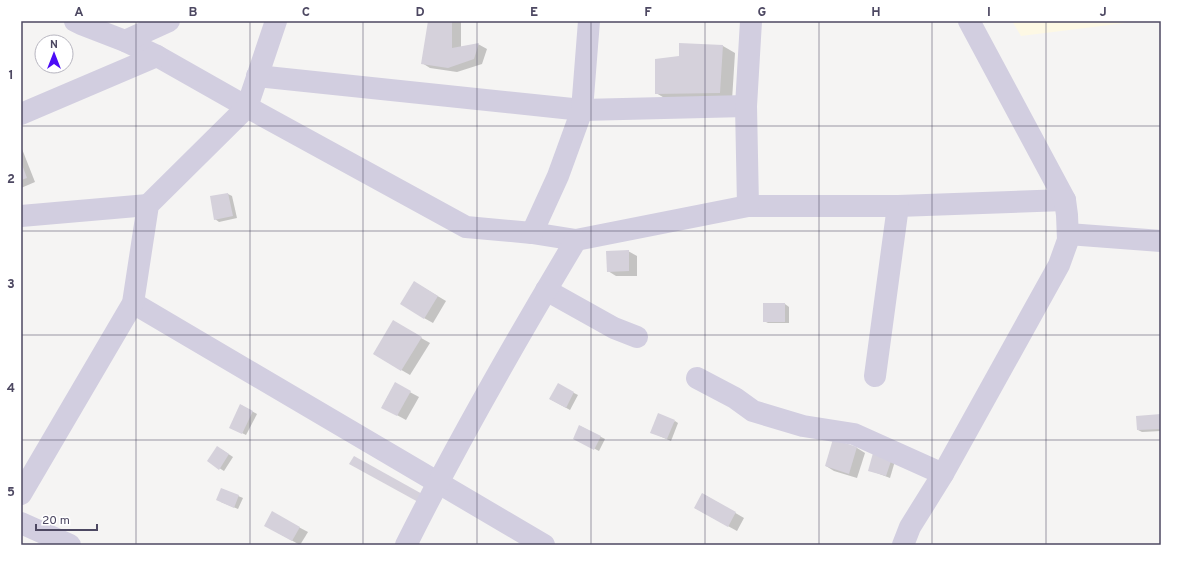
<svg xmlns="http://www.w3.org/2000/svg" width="1182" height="566" font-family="Overpass,sans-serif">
	<rect width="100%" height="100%" fill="#f5f4f3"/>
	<polygon fill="#fdf8e4" points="1012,21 1141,21 1021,36"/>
	<g fill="#0003">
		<polygon points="429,21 461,21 461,47 478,44 487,49 482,64 457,72 430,68 422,63"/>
		<polygon points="680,44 723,46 735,53 732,100 668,100 656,93 680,57"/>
		<polygon points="21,148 22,149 35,182 21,188"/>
		<polygon points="228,194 232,196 237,218 219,222 215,219 211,197"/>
		<polygon points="628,251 637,256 637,276 616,276 608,271"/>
		<polygon points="414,282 446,301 433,323 424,318"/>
		<polygon points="764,304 785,304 789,307 789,323 768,323 764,321"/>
		<polygon points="393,322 430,343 410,375 374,354"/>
		<polygon points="395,384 419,397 406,420 382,407"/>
		<polygon points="558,385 578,395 570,410 550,399"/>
		<polygon points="241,405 257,414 246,435 234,429"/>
		<polygon points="1161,415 1161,431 1142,432 1138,430"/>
		<polygon points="675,421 678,423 671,441 655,434"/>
		<polygon points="580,426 605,439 599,451 574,438"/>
		<polygon points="834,440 857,448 865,453 857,478 834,471 826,466"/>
		<polygon points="221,449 233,457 224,471 208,461"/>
		<polygon points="874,454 895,461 890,478 869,470"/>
		<polygon points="222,489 243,498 238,509 221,502"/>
		<polygon points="703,494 744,518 737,531 695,508"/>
		<polygon points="272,513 308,532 300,545 273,530"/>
	</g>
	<g fill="#d5d1db">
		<polygon points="428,21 452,21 452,48 479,43 474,59 448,68 421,64"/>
		<polygon points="679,43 723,45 720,93 655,94 655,59 679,56"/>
		<polygon points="21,162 27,178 21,180"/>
		<polygon points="228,193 233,216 214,220 210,196"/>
		<polygon points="629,250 629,271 607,272 606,251"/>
		<polygon points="414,281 438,296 424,319 400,304"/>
		<rect x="763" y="303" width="22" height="19"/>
		<polygon points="393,320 422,337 401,371 373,354"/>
		<polygon points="395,382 411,391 397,416 381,408"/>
		<polygon points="558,383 574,392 566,408 549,399"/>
		<polygon points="240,404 253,411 242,434 229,428"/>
		<polygon points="658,413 675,420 667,439 650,433"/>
		<polygon points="1161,414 1161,429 1137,430 1136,416"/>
		<polygon points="579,425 601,436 594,450 573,439"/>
		<polygon points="833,439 857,447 849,474 825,466"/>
		<polygon points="217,446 229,454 219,470 207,461"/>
		<polygon points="873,453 892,458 886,476 868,471"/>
		<polygon points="354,456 424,495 420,503 349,464"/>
		<polygon points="221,488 239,495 234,508 216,500"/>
		<polygon points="702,493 736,512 728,527 694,508"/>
		<polygon points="272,511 300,527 292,541 264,526"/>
	</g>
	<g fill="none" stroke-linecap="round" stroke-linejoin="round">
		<g stroke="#d2cee0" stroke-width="22">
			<polyline points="75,21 81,24 125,41 157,56 247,107 466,227 532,233 576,240 748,206 898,206 1065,200"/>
			<polyline points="125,41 169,21"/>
			<polyline points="257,76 582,110 746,106"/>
			<polyline points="21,114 157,56"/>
			<polyline points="748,206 746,106 751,21"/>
			<polyline points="21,216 148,205"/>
			<polyline points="532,233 558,176 582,110 589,21"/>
			<polyline points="1068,234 1161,241"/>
			<polyline points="546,290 614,328 637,337"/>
			<polyline points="133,303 544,545"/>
			<polyline points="875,376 898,206"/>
			<polyline points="697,378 735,398 753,411 803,426 854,434 943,474"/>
			<polyline points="21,494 133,303 148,205 247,107 276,21"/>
			<polyline points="21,523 70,545"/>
			<path d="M406 545C458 441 516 340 576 240"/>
			<polyline points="903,545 910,527 943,474 1059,265 1068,240 1067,215 1065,200 969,21"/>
		</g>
	</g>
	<path fill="none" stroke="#4d4862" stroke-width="1" stroke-opacity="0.55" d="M136 21V545M250 21V545M363 21V545M477 21V545M591 21V545M705 21V545M819 21V545M932 21V545M1046 21V545M21 126H1161M21 231H1161M21 335H1161M21 440H1161"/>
	<rect width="1182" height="566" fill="none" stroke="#ffffff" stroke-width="44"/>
	<g transform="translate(54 54)"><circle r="19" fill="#ffffff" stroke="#b8b6c0"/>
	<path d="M0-3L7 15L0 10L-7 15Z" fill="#4c0cf6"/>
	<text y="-6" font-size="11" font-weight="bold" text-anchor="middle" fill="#4d4862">N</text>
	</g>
	<path d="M36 524v6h61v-6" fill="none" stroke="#4d4862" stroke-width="2"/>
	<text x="42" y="524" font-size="12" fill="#4d4862" stroke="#ffffff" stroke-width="3" paint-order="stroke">20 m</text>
	<rect x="22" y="22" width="1138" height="522" fill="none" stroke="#4d4862" stroke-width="1.5"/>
	<g font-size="13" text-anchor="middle" font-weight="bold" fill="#4d4862">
		<text x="79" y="16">A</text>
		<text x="193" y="16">B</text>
		<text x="306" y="16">C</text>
		<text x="420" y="16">D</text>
		<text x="534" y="16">E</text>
		<text x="648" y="16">F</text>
		<text x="762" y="16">G</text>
		<text x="876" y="16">H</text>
		<text x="989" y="16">I</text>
		<text x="1103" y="16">J</text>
		<text x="11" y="79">1</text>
		<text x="11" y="183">2</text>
		<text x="11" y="288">3</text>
		<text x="11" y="392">4</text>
		<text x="11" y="496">5</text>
	</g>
</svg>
